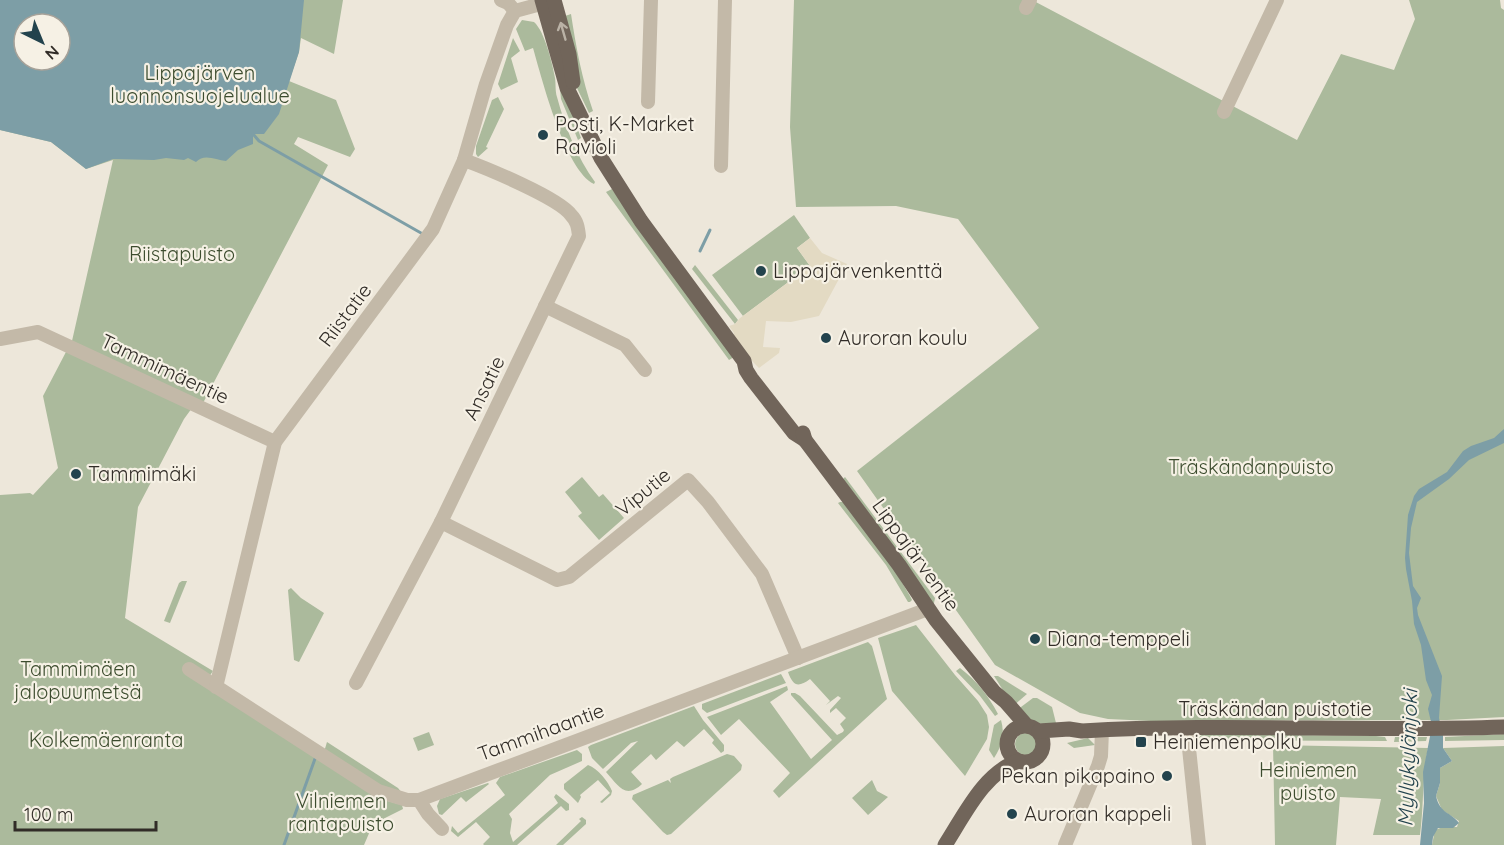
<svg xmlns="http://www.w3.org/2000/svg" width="1504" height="845" font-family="Quicksand,sans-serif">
	<rect width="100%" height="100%" fill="#ede7da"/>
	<g fill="#abba9c" fill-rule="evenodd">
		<path d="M0 0H343L334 54 301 38 299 52 289 81 336 100 355 149 350 157 298 137 294 144 328 165 203 403 72 341 113 160 86 169 51 142 0 130ZM24 24H60V60H24Z"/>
		<polygon points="794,0 1032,0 1297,140 1341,54 1394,70 1415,19 1409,0 1500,0 1501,8 1504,10 1504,717 1447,720 1151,721 1108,719 1080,713 995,665 857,471 1039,328 958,219 896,206 796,207 790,127"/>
		<path d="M571 14C576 47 582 79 593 111L589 113 577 88 562 17Z"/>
		<path d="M522 20 534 22C545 32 552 63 555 78 556 84 555 91 557 97 565 127 577 157 595 182L594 184C565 170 542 79 533 48L525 51 516 29Z"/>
		<polygon points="513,38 520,51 511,58 518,82 501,90 498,84"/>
		<polygon points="559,78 581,138 578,140 561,99"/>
		<polygon points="498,97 504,109 486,147 488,148 478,157 476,154 476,146 492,100"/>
		<polygon points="612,189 730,350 734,357 729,360 606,192"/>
		<polygon points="794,215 810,238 797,248 810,266 743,316 712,275"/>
		<polygon points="695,265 738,320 735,324 692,269"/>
		<polygon points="67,350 192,408 184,419 138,507 125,618 213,671 204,684 384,800 402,805 403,809 373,824 364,845 0,845 0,495 30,493 33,495 58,468 43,396"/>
		<polygon points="582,477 599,497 603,494 624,518 599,540 578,516 582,513 565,492"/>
		<polygon points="845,477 935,598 933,608 842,480"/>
		<polygon points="840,502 845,502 891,564 910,596 912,600 910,602 908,602 886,565 838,503"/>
		<polygon points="182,581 187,581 170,623 164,621 179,583"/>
		<polygon points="291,588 301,598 324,613 299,662 294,660 288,590"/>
		<polygon points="916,625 955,675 978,701 987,715 989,727 987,739 965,776 892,691 878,638"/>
		<path d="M868 642 872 646 887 699 779 798 773 791 790 773 739 719 721 735 707 717 787 686 788 690 770 702 811 759 832 740 791 695V693H795L800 696 837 735 843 732 844 730 840 724 846 718 836 708 830 713V710L841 698 838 696 826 705 830 701 810 679C798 688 793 686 788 672Z"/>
		<path d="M960 668C977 681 988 695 998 714L995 716 980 696 956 671Z"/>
		<polygon points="781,674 786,683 707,713 702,709 702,704"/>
		<polygon points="994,676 998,676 1027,694 1013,706"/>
		<path d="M1033 698H1037L1052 707 1057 727C1042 725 1029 721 1017 710Z"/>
		<path d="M694 706 703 720 724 745V751L721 753 712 743 714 740 704 729 684 747 677 741 656 760 651 754 631 772 642 784C625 800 618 785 606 772L638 741 631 743 603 769 592 758 588 747 591 745Z"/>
		<path d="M1001 720C1005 734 1002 746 994 758L989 750 994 725Z"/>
		<polygon points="429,732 434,745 418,751 413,738"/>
		<circle cx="1026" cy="744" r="11"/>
		<polygon points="1203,734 1376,736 1385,737 1387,741 1195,740"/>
		<polygon points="1504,734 1504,740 1445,741 1445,737"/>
		<polygon points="1395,737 1427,737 1426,741 1394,742"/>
		<polygon points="1088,738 1095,745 1074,748 1067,743"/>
		<polygon points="327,742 398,788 402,793 391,794 324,752"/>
		<path d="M1273 745 1428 748C1422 777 1424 806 1420 835H1373L1381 799 1340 797 1336 845H1275Z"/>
		<polygon points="1504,746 1504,845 1432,845 1435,830 1443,827 1457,827 1459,821 1442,810 1436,796 1440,783 1440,768 1452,761 1443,748"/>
		<polygon points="577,750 582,754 582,761 550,775 509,814 512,819 510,833 513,842 558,803 554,797 556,794 569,804 569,810 566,811 561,806 517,845 484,845 483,844 490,837 476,822 458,837 451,831 452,826 458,833 505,795 496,783 500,777"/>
		<polygon points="727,754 734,756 742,765 741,770 671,834 667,835 663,832 632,799 633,795 668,780 671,783 670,779 673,777"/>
		<path d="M588 765C598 769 608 781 612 791L611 795 602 803 600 802 610 793 598 780 580 795 581 797 578 803 564 789V784Z"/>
		<polygon points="872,780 877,791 888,797 868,815 852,798"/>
		<polygon points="488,783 489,784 466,802 461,797 442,815 439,814 437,806 440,799"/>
		<polygon points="582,817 586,820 586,824 563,845 556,845 581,821 579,819"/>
	</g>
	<polygon fill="#e3dac3" points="810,238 822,253 847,264 819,316 791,322 766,321 763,347 780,348 779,353 759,368 739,348 733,339 734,333 729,326 735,324 740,318 810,266 797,248"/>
	<g fill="#7d9ea6" fill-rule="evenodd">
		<path d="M0 0H304L299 52 279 114 264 134H253V144L238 150 226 161C216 160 204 153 196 162L188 158 184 160 166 158 154 160 113 159 86 169 51 142 0 130ZM24 24H60V60H24Z"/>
		<path d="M1504 429V443L1469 460 1449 479 1417 502 1411 528 1409 553 1413 586 1421 598 1417 608 1418 615 1442 676 1439 718 1443 736V748L1452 761 1440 768V783L1436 796C1440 814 1451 812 1459 823L1453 828H1438L1433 837 1432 845H1420L1424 803 1423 772 1432 726 1428 709 1432 695 1426 680 1421 645 1414 624 1412 601 1406 569 1405 558 1408 515 1414 496 1419 489 1447 472 1463 451 1471 446 1494 438Z"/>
	</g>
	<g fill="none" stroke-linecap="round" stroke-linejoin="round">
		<g stroke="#7d9ea6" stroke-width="3">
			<polyline points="253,134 259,141 421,233"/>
			<polyline points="700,251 710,230"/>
			<polyline points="284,845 316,756"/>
		</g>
		<g stroke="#c3b9a8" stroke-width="14">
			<polyline points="501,0 508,3 515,11"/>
			<polyline points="1026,8 1030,0"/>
			<polyline points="648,102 651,0"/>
			<polyline points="1224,112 1277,0"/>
			<polyline points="721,166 725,0"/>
			<polyline points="545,306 625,345 645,370"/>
			<polyline points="0,339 38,332 275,442"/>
			<polyline points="441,522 557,580 569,577 688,480 708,502 762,574 798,658"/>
			<polyline points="189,669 378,791 407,800 419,800 928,609"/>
			<path d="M356 683 441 522 579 236C578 227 577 221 571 215 559 198 486 168 464 160"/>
			<polyline points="216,687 275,442 433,229 464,160 486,84 507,25 515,11 552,1"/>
			<polyline points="1187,729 1199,845"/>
			<polyline points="419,800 428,814 442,829"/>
			<polyline points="1065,845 1098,766 1101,756 1102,730"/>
		</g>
		<g stroke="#71655a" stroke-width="15">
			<polyline points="542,0 567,88 601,158 641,221 744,361 746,370 751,378 794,433 805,440"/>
			<polyline points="554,0 569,54 573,82"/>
			<polyline points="803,433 805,440 899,565 936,620 994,692 1006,702 1026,725"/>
			<circle cx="1025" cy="744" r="18"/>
			<path d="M1039 731 1069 729 1082 731C1222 723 1363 732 1504 727"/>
			<path d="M945 845C964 816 984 772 1019 761"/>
		</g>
	</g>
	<defs><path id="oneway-shaft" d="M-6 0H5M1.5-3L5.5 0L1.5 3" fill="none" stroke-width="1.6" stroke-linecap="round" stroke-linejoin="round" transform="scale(1.5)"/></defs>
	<use stroke="#bab2a6" href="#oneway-shaft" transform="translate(563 31) rotate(-106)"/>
	<g fill="#23434d" stroke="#f6f1e5" stroke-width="2">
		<circle cx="543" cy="135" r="6"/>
		<circle cx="761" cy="271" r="6"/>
		<circle cx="826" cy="338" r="6"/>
		<circle cx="76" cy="474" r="6"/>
		<circle cx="1035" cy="639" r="6"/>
		<rect x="1135" y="736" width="12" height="12" rx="3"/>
		<circle cx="1167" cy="776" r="6"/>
		<circle cx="1012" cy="814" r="6"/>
	</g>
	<g text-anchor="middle" stroke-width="4.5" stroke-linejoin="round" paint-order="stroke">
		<g font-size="20" fill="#3c4c2e" stroke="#f6f1e5">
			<text x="200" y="80">Lippajärven<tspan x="200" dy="23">luonnonsuojelualue</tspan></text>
			<text x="182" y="261">Riistapuisto</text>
			<text x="1251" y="474">Träskändanpuisto</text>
			<text x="78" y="676">Tammimäen<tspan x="78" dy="23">jalopuumetsä</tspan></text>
			<text x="106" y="747">Kolkemäenranta</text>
			<text x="1308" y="777">Heiniemen<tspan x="1308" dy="23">puisto</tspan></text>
			<text x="341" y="808">Vilniemen<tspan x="341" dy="23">rantapuisto</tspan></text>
		</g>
		<g font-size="20" fill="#312c27" stroke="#f6f1e5" text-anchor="start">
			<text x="555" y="131">Posti, K-Market<tspan x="555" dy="23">Ravioli</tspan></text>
			<text x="773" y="278">Lippajärvenkenttä</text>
			<text x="838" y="345">Auroran koulu</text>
			<text x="88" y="481">Tammimäki</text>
			<text x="1047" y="646">Diana-temppeli</text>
			<text x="1153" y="749">Heiniemenpolku</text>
			<text x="1155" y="783" text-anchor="end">Pekan pikapaino</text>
			<text x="1024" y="821">Auroran kappeli</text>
		</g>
		<g font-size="20" fill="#312c27" stroke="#f6f1e5">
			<text transform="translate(345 315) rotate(-53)" y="7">Riistatie</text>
			<text transform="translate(165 369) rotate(25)" y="7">Tammimäentie</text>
			<text transform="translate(484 388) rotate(-64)" y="7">Ansatie</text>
			<text transform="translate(643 492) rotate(-39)" y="7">Viputie</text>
			<text transform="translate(916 555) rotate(54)" y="7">Lippajärventie</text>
			<text x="1275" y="716">Träskändan puistotie</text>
			<text transform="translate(541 732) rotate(-20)" y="7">Tammihaantie</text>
		</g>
		<g font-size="21" font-style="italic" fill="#23434d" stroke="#f6f1e5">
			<text transform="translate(1408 758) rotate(-88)" y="7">Myllykylänjoki</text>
		</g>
	</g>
	<g transform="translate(42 42) rotate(137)"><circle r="28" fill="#f6f1e5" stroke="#a7a299" stroke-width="1.5"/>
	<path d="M0-4.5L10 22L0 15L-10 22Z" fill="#23434d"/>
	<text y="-9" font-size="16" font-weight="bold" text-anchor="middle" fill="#312c27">N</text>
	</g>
	<path d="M15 821v9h141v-9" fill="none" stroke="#312c27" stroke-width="3"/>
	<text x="24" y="821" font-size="18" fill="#312c27" stroke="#f6f1e5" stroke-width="4.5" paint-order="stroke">100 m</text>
</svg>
